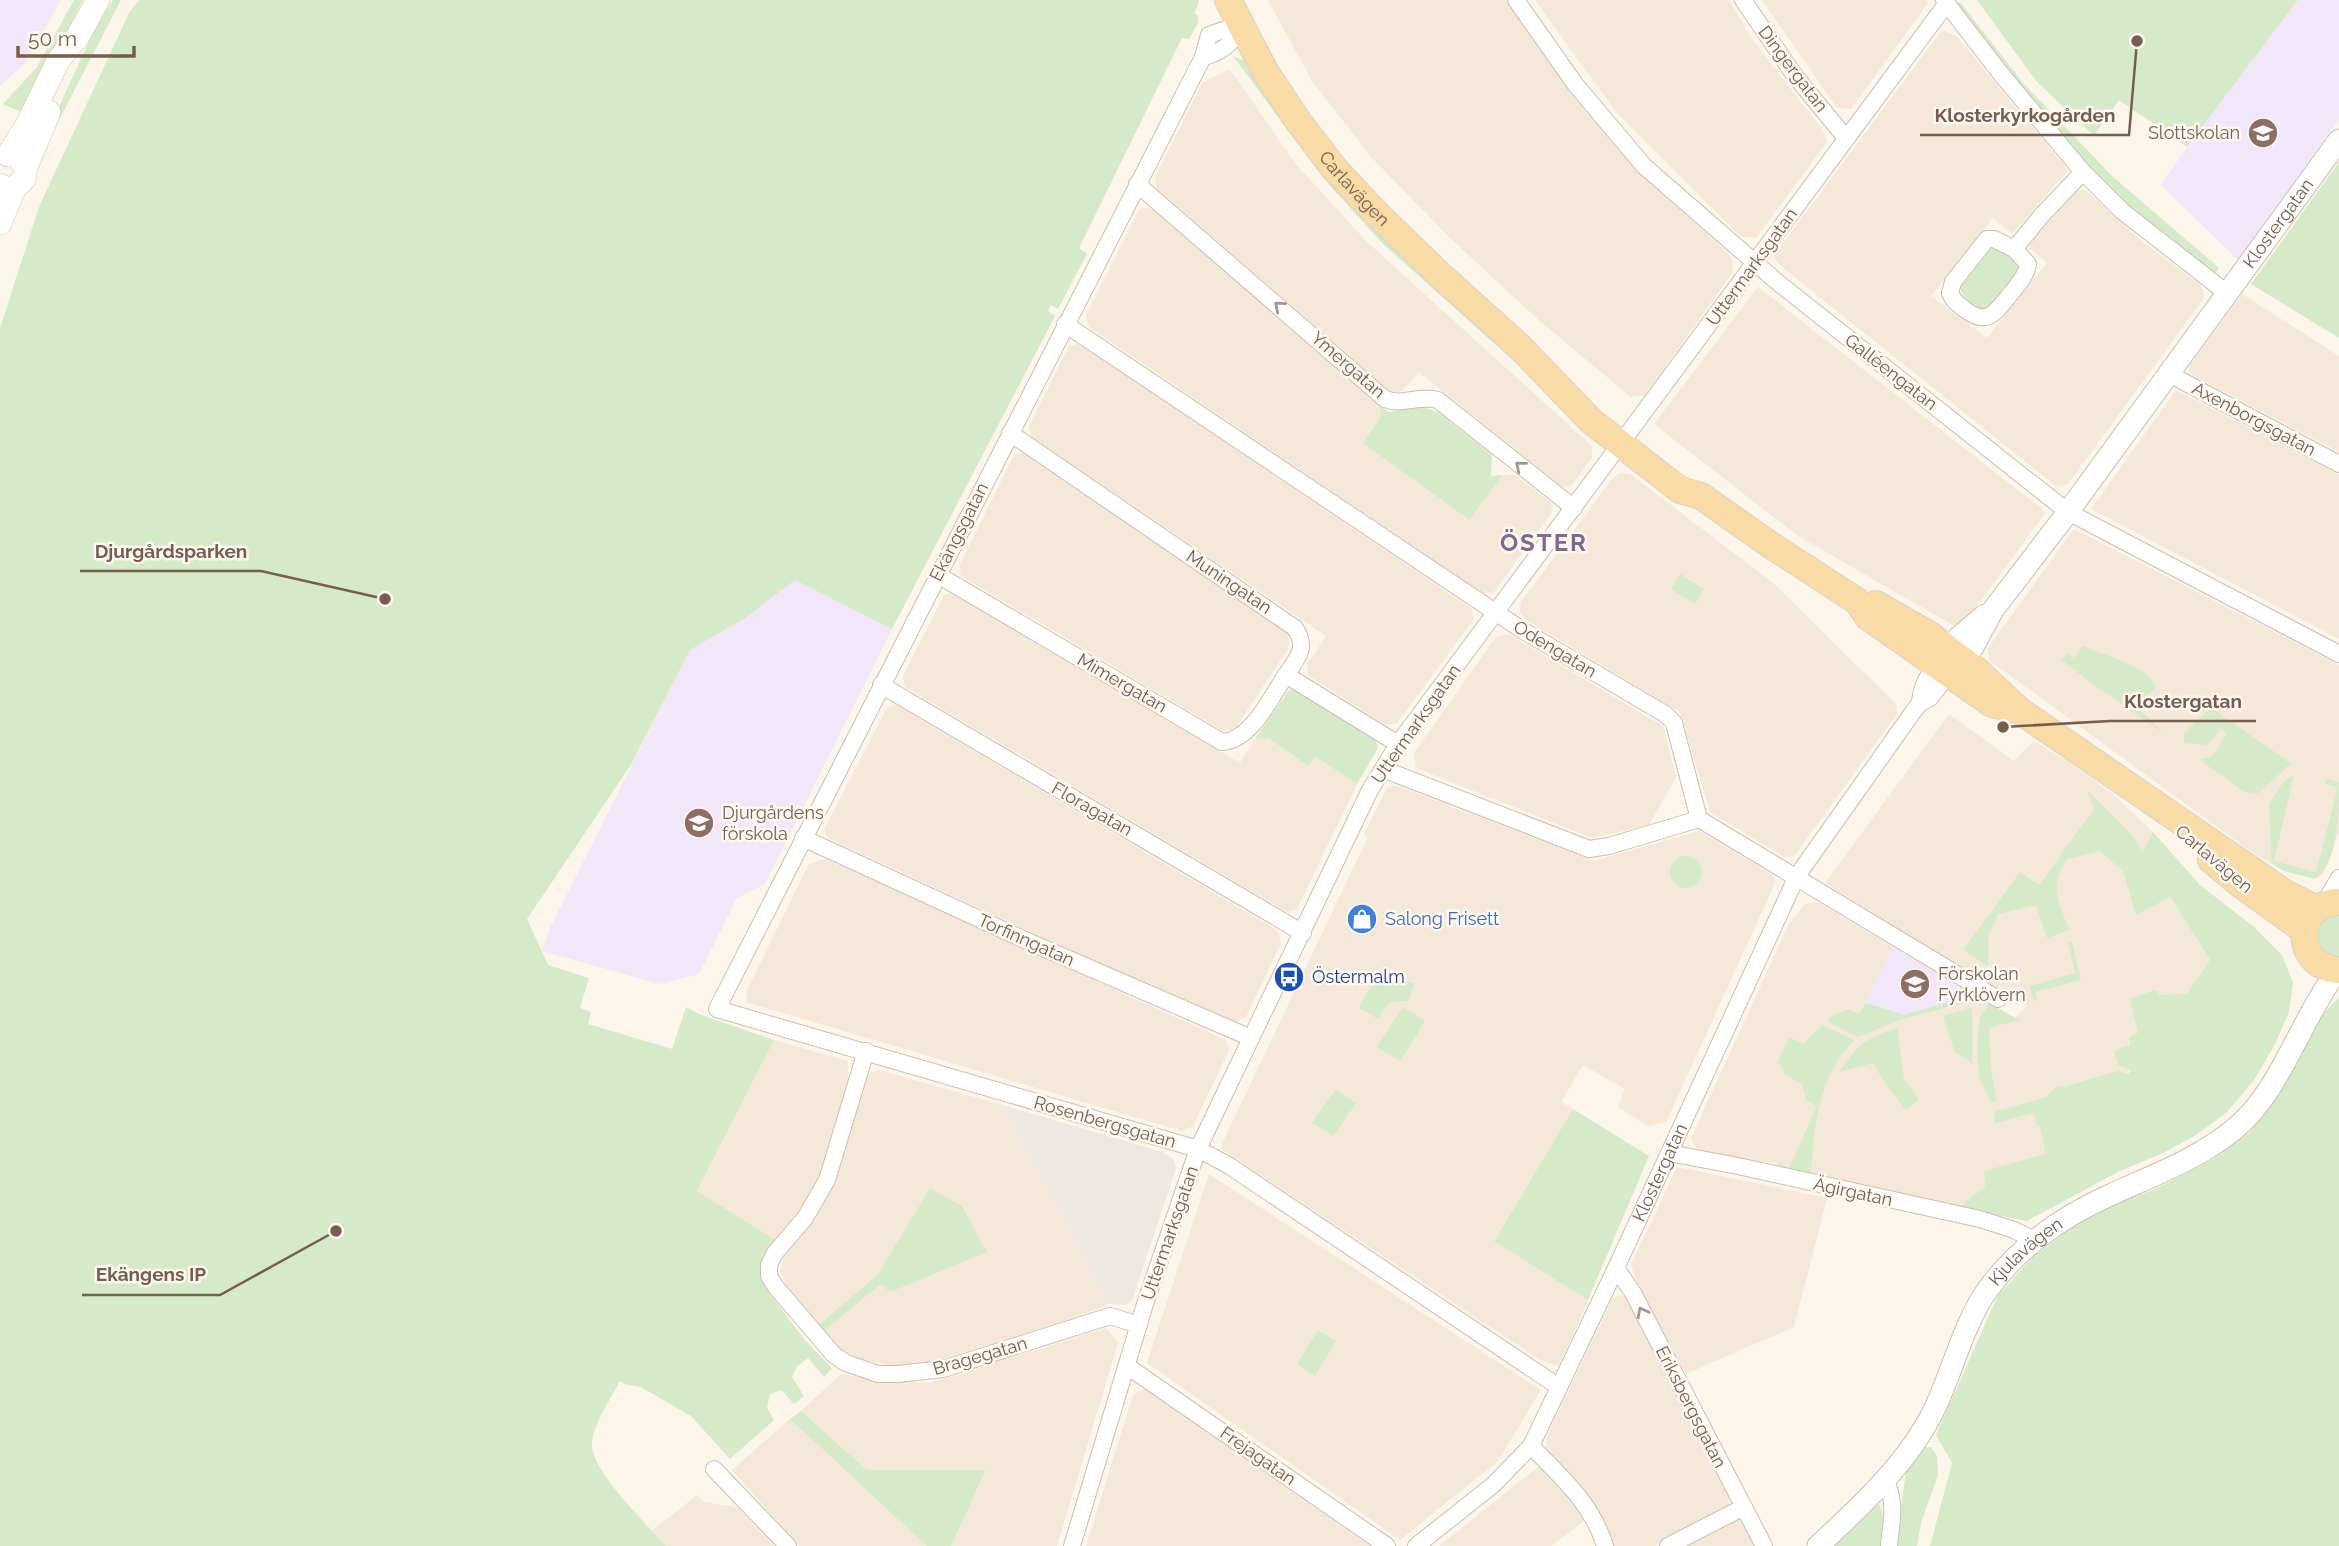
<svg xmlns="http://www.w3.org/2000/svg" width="2339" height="1546" font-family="Raleway,sans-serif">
	<rect width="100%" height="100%" fill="#fcf5ea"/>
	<g fill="#f4e8d8">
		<polygon points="1268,0 1508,0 1576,100 1641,173 1731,256 1733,272 1645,395 1631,397 1542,323 1449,237 1371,157 1312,81"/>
		<polygon points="1535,0 1729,0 1753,40 1821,128 1827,142 1756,238 1740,236 1616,112"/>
		<polygon points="1762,0 1926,0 1928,3 1851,109 1837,108"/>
		<polygon points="1942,30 1957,37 2068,170 2012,234 1993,218 1931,296 1987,338 2047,263 2027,246 2076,192 2082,190 2087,191 2144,243 2201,285 2204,298 2068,484 2056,486 1782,267 1773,257"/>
		<polygon points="1227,70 1232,72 1295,163 1366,241 1592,446 1592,458 1571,486 1562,487 1419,372 1402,391 1392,393 1157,189 1155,177 1202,83"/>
		<polygon points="1150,207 1380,406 1381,417 1364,443 1468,520 1502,475 1515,475 1551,502 1552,512 1494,592 1484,594 1089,327 1086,315 1139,209"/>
		<polygon points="1758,287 2046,512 1960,629 1798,536 1654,424"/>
		<polygon points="2242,294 2339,356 2339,452 2192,375 2189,371 2190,365"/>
		<polygon points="1080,344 1472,609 1474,619 1397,723 1386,725 1309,676 1307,665 1326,636 1032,437 1029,426 1069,346"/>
		<polygon points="2176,390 2339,475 2339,639 2091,509"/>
		<polygon points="1023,453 1284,630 1289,636 1288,649 1238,724 1232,729 1224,731 1216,727 961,576 959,566 1014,455"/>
		<polygon points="1620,473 1630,474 1772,582 1896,704 1897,714 1795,855 1784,857 1710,812 1680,712 1526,620 1520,612 1521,602 1612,479"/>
		<polygon points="2074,529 2339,665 2339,831 2323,874 2315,879 2284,871 2250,851 1989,660 1988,648"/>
		<polygon points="953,593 1240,763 1255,739 1267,738 1308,766 1316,757 1357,784 1297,909 1287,912 905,687 903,676 944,595"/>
		<polygon points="1508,634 1663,726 1676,777 1649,825 1592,838 1416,768 1414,753 1496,637"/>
		<polygon points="895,704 1278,931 1281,943 1246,1017 1230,1024 828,838 824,829 887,708"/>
		<polygon points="1949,714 2014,761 2033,741 2069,762 2111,793 2153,832 2142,854 2210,960 2082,1136 2043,1156 1984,1171 1985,1187 1957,1208 1788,1168 1778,1163 1753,1161 1697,1149 1691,1139 1707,1103 1789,924 1805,904 1817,902 1893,947 1866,1003 1952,1001 1961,987 2015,1018 2027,1005 2010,998 1825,883"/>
		<polygon points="1395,785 1594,861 1699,831 1771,874 1776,881 1666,1122 1648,1126 1618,1107 1625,1089 1583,1065 1561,1102 1573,1109 1494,1240 1588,1300 1559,1366 1540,1360 1220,1148 1368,837 1364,834 1387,788"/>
		<polygon points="825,859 1226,1040 1229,1050 1193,1126 1182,1131 746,1002 747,990 809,864"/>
		<polygon points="774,1040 848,1061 848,1082 820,1174 803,1205 779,1242 697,1191"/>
		<polygon points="879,1070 1003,1105 1109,1304 1079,1316 926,1364 892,1365 860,1359 840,1349 824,1331 881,1284 930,1188 878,1274 819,1325 787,1286 780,1271 784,1256 815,1219 834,1181 864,1080 870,1073"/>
		<polygon points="1677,1167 1827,1198 1794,1327 1686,1374 1641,1295 1631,1265"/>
		<polygon points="1209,1174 1541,1390 1498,1461 1400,1540 1147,1363"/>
		<polygon points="1621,1295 1629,1298 1730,1498 1727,1508 1655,1546 1613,1546 1601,1519 1579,1486 1546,1448 1547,1436 1613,1298"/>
		<polygon points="1106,1328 1118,1343 1057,1546 951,1546 986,1471 867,1470 801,1411 841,1374 885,1381 930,1383"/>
		<polygon points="1144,1389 1370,1546 1086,1546 1133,1395"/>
		<polygon points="790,1419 927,1546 799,1546 732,1470"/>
		<polygon points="1538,1467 1551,1467 1589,1517 1552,1546 1439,1546"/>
		<polygon points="697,1495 704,1502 737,1507 774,1546 666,1546 653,1530"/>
		<polygon points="1733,1518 1744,1520 1757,1546 1676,1546"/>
	</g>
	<polygon fill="#eee8e3" points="1003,1105 1162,1152 1173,1159 1176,1168 1132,1301 1125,1305 1109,1304"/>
	<g fill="#f2e6f9">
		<polygon points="0,0 61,0 24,64 0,86"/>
		<polygon points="2298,0 2339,0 2339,119 2238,260 2161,185 2187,147"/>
		<polygon points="795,580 892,629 765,884 737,898 699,974 660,984 542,951 550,928 690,650 745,618"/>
		<polygon points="1893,947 1961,987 1952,1001 1904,1015 1866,1003"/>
	</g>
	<g fill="#d5eac8">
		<polygon points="74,0 83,0 26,114 3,104 37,67"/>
		<polygon points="113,0 121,0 56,126 51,124 97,24"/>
		<path d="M139 0H1198L1199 2 1194 13 1198 16V23L1189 39 1182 38 1079 248 1087 254 1058 309 1051 305 1048 311 1055 316 892 629 795 580 745 618 690 650 632 763 527 919 548 965 589 978 580 1008 591 1012 588 1024 672 1049 686 1007 701 1015 774 1040 697 1191 779 1242 762 1261 765 1287 804 1339 832 1368 824 1377 808 1358 797 1366 792 1377 804 1396 794 1404 781 1390 770 1394 767 1408 774 1420 730 1459 691 1416 641 1387 624 1384 620 1381C610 1400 596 1419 592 1441 587 1468 649 1526 666 1546H0V328L39 207 129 13Z"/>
		<polygon points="1977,0 2298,0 2187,147 2119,100 2094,136 2037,82"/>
		<path d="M1955 2H1960L2024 84 2112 176 2219 268 2214 275C2167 240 2120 204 2080 161 2035 111 1995 56 1955 2Z"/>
		<polygon points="1233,56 1245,61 1259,86 1286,125 1510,347 1524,370 1383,244 1323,178"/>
		<polygon points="2339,162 2339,338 2251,284"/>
		<path d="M1995 246 2020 266 2018 275 1988 310C1972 307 1963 299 1958 283L1987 247Z"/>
		<polygon points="1380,406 1389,412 1423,407 1438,412 1492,455 1491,476 1502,475 1469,520 1363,443 1381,417"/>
		<polygon points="1680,574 1704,589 1695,604 1671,589"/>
		<path d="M2083 646C2108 657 2141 663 2157 686L2137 707 2164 733 2091 683 2062 660 2067 653 2074 658Z"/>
		<polygon points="1298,689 1375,738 1378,748 1357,784 1316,757 1308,766 1268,738 1255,739 1288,691"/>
		<polygon points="2211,708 2291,763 2259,793 2244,792 2200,760 2212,756 2227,734 2221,728 2208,745 2184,743 2184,733"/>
		<path d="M2294 775 2274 861 2316 872 2338 787 2325 784 2327 779 2339 782C2339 809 2339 863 2315 879L2284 871 2272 864 2269 804 2284 781Z"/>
		<path d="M2087 790 2134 837 2142 853 2153 832 2200 885 2254 927 2282 955 2293 983 2289 1012 2275 1044 2254 1080 2226 1113 2196 1135 2163 1153 2118 1172 2027 1221 1957 1208 1985 1187 1984 1171 2046 1154 2040 1127 2037 1126 2033 1113 1995 1123 1994 1112 2046 1097 2057 1086 2064 1087 2118 1071 2128 1074 2131 1070 2118 1065 2114 1051 2130 1045 2129 1037 2138 1033 2130 998 2156 990 2160 995 2186 994 2210 960 2170 897 2136 915 2123 871 2100 851 2067 859C2048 888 2059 900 2069 930L2047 938 2036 905 1998 914 1988 937V966L1963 950 2020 872 2039 885 2094 809Z"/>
		<circle cx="1686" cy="872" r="16"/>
		<path d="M2339 911V957C2319 954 2317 941 2319 923Z"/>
		<polygon points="2072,942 2081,980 2035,992 2037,1000 2034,1001 2029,986 2075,973 2068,943"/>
		<polygon points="1376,976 1414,983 1409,1000 1389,1003 1378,1019 1359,1008"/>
		<polygon points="1961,987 1973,994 1972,1001 1902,1019 1858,1037 1828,1022 1829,1017 1849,1009 1859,1014 1866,1003 1904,1015 1952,1001"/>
		<polygon points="2339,998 2339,1546 1930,1546 1952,1463 1936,1435 1998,1295 2034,1256 2071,1228 2109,1207 2155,1189 2212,1160 2249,1133 2282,1086 2318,1018"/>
		<polygon points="1990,1004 2019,1020 1989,1028 1991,1070 1997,1101 1991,1102 1979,1077 1977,1047 1980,1017"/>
		<polygon points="1403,1007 1425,1021 1400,1061 1377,1047"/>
		<polygon points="1972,1008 1972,1065 1966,1058 1955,1053 1943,1016"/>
		<path d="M1822 1025 1854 1040C1830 1066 1820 1094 1815 1130 1812 1145 1813 1159 1810 1174L1777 1165 1778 1163 1789 1168 1817 1106 1806 1100 1802 1084 1784 1074 1782 1066 1777 1063 1789 1037 1803 1044Z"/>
		<path d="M1897 1028 1904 1079 1919 1100 1906 1110 1886 1085 1873 1063 1839 1072C1857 1046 1866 1037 1897 1028Z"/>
		<polygon points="1336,1089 1356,1103 1333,1136 1312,1123"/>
		<polygon points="1573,1109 1649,1156 1588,1300 1494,1241"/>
		<polygon points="930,1188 962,1206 987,1252 890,1292 881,1284 824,1331 819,1325 878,1274"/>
		<polygon points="1318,1330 1336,1341 1315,1376 1297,1364"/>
		<polygon points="801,1411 867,1470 986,1470 951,1546 927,1546 790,1419"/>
		<polygon points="1926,1447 1931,1447 1937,1456 1938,1475 1921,1523 1917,1546 1896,1546 1906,1471"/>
		<polygon points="1879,1504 1883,1516 1881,1546 1830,1546"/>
	</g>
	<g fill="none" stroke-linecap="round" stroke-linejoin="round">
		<g stroke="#cebeaf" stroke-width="18">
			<g id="minor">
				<polyline points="1516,0 1575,84 1644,166 1776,281 2068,512 2339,654"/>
				<polyline points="1743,0 1795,76 1845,137"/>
				<polyline points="1944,0 2001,74 2083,172 2122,211 2228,294"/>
				<polyline points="1241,29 1226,29 1209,35 1203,57 717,1009 1198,1149 1228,1165 1559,1387"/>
				<path d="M1203 57C1222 52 1230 45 1241 29"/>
				<path d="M1137 184 1385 399C1402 406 1417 395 1438 400L1574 508"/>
				<path d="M2014 249 2028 264C2026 276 2020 282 2012 292 1996 311 1989 328 1964 309 1958 304 1953 301 1950 293L1953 282 1987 239H1994L2014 249 2042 215 2083 172"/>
				<polyline points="1065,324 1522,630 1665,714 1674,723 1699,819 1998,999"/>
				<polyline points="2169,374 2339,464"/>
				<path d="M1010 433 1295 628C1308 648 1298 657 1286 675L1398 744"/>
				<path d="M938 575 1222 742C1251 741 1271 697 1286 675"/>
				<polyline points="881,685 1303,933"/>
				<path d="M1920 703C1921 687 1927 677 1936 664"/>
				<polyline points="1383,769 1589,849 1609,846 1699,819"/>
				<polyline points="803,838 1025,940 1251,1038"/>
				<polyline points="2323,905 2339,878"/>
				<polyline points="866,1051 827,1180 805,1218 775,1253 769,1265 769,1276 775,1286 834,1355 846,1363 878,1374 898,1374 943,1369 1110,1316 1139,1325"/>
				<polyline points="1669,1153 1738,1166 1980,1219 2014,1230 2034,1240"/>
				<polyline points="1616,1268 1633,1293 1764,1546"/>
				<polyline points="1127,1366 1387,1546"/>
				<path d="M1531 1446C1561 1477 1592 1503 1605 1546"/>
				<polyline points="714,1469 788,1546"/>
				<path d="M1885 1480C1897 1501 1891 1523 1889 1546"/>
				<polyline points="1072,1546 1145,1304 1198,1149 1370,790 1398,744 1947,3"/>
				<path id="s1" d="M1416 1546 1493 1485 1531 1446 1616 1268 1797 876 1913 712 1920 703 1930 698 1949 674"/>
				<polyline points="1668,1546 1744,1507"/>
			</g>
		</g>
		<g stroke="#cebeaf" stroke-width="23">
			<g id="tertiary">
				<polyline points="1938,661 1959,637 1985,615"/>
				<path id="s2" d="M1953 670 1973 647 1993 610 2068 512 2339 140"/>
				<path id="s3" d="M1818 1546C1861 1506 1908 1463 1934 1410 1952 1373 1964 1322 1988 1289 2018 1248 2062 1217 2108 1196 2153 1175 2200 1159 2238 1126 2267 1101 2284 1063 2302 1030 2312 1009 2325 990 2336 970"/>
			</g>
		</g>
		<g stroke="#d4c0af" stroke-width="24">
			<g id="secondary">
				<polyline points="8,155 27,125 59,59 77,38 98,0"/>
				<polyline points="26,167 49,112"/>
				<path d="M0 185C10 191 18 187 24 179L26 167 18 157"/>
				<polyline points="0,223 15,187"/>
			</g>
		</g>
		<g stroke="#d9d2cd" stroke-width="28">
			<g id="primary">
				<path id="s4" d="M1228 0 1265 71 1298 121 1335 169 1372 209 1439 274 1519 346 1591 421 1680 490 1701 496 1772 546 1857 601 1868 617 1992 704 2020 711"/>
				<polyline points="1876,604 1930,635 1976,670 2020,711 2285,893 2317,909"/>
				<polyline points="2211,860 2241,885 2305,931"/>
				<path d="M2339 902C2293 903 2293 968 2339 970"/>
			</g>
		</g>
		<use href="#minor" stroke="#fff" stroke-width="16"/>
		<use href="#tertiary" stroke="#fff" stroke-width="21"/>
		<use href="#secondary" stroke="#fff" stroke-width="23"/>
		<use href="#primary" stroke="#f8dba5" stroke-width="26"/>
	</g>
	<defs><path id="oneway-chevron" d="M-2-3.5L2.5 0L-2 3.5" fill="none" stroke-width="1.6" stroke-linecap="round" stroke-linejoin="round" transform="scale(1.75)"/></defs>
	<g stroke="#a7968b">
		<use href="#oneway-chevron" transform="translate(1279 306) rotate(-139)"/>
		<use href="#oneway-chevron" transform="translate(1520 466) rotate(-141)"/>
		<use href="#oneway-chevron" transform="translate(1642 1312) rotate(-117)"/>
	</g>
	<defs>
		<g id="school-disc" transform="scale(1.575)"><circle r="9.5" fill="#8d6e63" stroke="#fff9f1"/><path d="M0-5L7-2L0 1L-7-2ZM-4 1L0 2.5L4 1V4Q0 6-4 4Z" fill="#fff"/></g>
		<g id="shop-disc" transform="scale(1.575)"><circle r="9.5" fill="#3f7fe0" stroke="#fff9f1"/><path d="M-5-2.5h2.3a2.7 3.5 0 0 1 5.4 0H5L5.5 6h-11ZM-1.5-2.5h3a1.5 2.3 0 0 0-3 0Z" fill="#fff"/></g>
		<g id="bus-disc" transform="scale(1.575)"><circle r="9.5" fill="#1a4fb4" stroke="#fff9f1"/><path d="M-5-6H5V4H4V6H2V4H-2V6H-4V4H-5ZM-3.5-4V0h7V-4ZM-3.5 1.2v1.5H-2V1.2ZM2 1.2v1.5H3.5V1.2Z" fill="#fff"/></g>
	</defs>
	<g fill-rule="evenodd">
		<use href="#school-disc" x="2263" y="133"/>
		<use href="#school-disc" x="699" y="823"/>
		<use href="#shop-disc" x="1362" y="919"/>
		<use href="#bus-disc" x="1289" y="977"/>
		<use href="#school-disc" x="1915" y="984"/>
	</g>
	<g text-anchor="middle" stroke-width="5" stroke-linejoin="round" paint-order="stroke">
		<g font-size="18" fill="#775d4d" stroke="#fff9f1">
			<text transform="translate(1793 69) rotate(53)" y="6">Dingergatan</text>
			<text dy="6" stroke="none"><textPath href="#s4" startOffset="228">Carlavägen</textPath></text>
			<text dy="6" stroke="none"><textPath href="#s2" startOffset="553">Klostergatan</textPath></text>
			<text transform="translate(1752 267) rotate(-54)" y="6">Uttermarksgatan</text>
			<text transform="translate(1348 365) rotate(41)" y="6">Ymergatan</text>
			<text transform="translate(1891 372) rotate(38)" y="6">Galléengatan</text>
			<text transform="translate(2254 419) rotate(28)" y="6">Axenborgsgatan</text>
			<text transform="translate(959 532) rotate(-63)" y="6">Ekängsgatan</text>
			<text transform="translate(1229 582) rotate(34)" y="6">Muningatan</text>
			<text transform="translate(1555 649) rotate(31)" y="6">Odengatan</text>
			<text transform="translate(1122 683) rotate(30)" y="6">Mimergatan</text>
			<text transform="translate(1416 724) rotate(-55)" y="6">Uttermarksgatan</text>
			<text transform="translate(1092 809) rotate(30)" y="6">Floragatan</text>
			<text transform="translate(2214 859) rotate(40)" y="6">Carlavägen</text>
			<text transform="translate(1026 940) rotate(24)" y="6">Torfinngatan</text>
			<text transform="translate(1105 1122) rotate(16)" y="6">Rosenbergsgatan</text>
			<text dy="6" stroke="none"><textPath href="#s1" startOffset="455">Klostergatan</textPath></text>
			<text transform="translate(1853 1192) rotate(12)" y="6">Ägirgatan</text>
			<text transform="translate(1170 1233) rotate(-71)" y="6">Uttermarksgatan</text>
			<text dy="6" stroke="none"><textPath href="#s3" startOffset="366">Kjulavägen</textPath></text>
			<text transform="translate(980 1356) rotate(-16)" y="6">Bragegatan</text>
			<text transform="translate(1691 1407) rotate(63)" y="6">Eriksbergsgatan</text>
			<text transform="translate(1258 1456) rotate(35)" y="6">Frejagatan</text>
		</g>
		<g font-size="18" fill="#785e54" stroke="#fff9f1" text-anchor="start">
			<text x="2240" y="139" text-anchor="end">Slottskolan</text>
			<text x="722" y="819">Djurgårdens<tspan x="722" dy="21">förskola</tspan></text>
			<text x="1938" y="980">Förskolan<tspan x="1938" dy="21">Fyrklövern</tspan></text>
		</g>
		<g font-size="18" fill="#366cbe" stroke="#fff9f1" text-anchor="start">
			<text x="1385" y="925">Salong Frisett</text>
		</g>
		<g font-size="18" fill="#164399" stroke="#fff9f1" text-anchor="start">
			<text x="1312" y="983">Östermalm</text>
		</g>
		<g font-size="24" font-weight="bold" letter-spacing="2" fill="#846692" stroke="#fff9f1">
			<text x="1544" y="551">ÖSTER</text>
		</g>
	</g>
	<path fill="none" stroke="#775d4d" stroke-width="2.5" d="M2137 41L2129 135H1920M385 599L261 571H80M2003 727L2110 721H2256M336 1231L220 1295H82"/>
	<g fill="#775d4d" stroke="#fff9f1" stroke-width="2.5">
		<circle cx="2137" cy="41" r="7"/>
		<circle cx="385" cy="599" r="7"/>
		<circle cx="2003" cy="727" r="7"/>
		<circle cx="336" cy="1231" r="7"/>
	</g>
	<g font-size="19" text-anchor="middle" font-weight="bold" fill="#775d4d" stroke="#fff9f1" stroke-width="5" stroke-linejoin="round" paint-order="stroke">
		<text x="2025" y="122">Klosterkyrkogården</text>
		<text x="171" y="558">Djurgårdsparken</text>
		<text x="2183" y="708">Klostergatan</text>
		<text x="151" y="1281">Ekängens IP</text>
	</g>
	<path d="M18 46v10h116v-10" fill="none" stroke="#775d4d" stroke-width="3.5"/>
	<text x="28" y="46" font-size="21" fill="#775d4d" stroke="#fff9f1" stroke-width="5" paint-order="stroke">50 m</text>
</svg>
